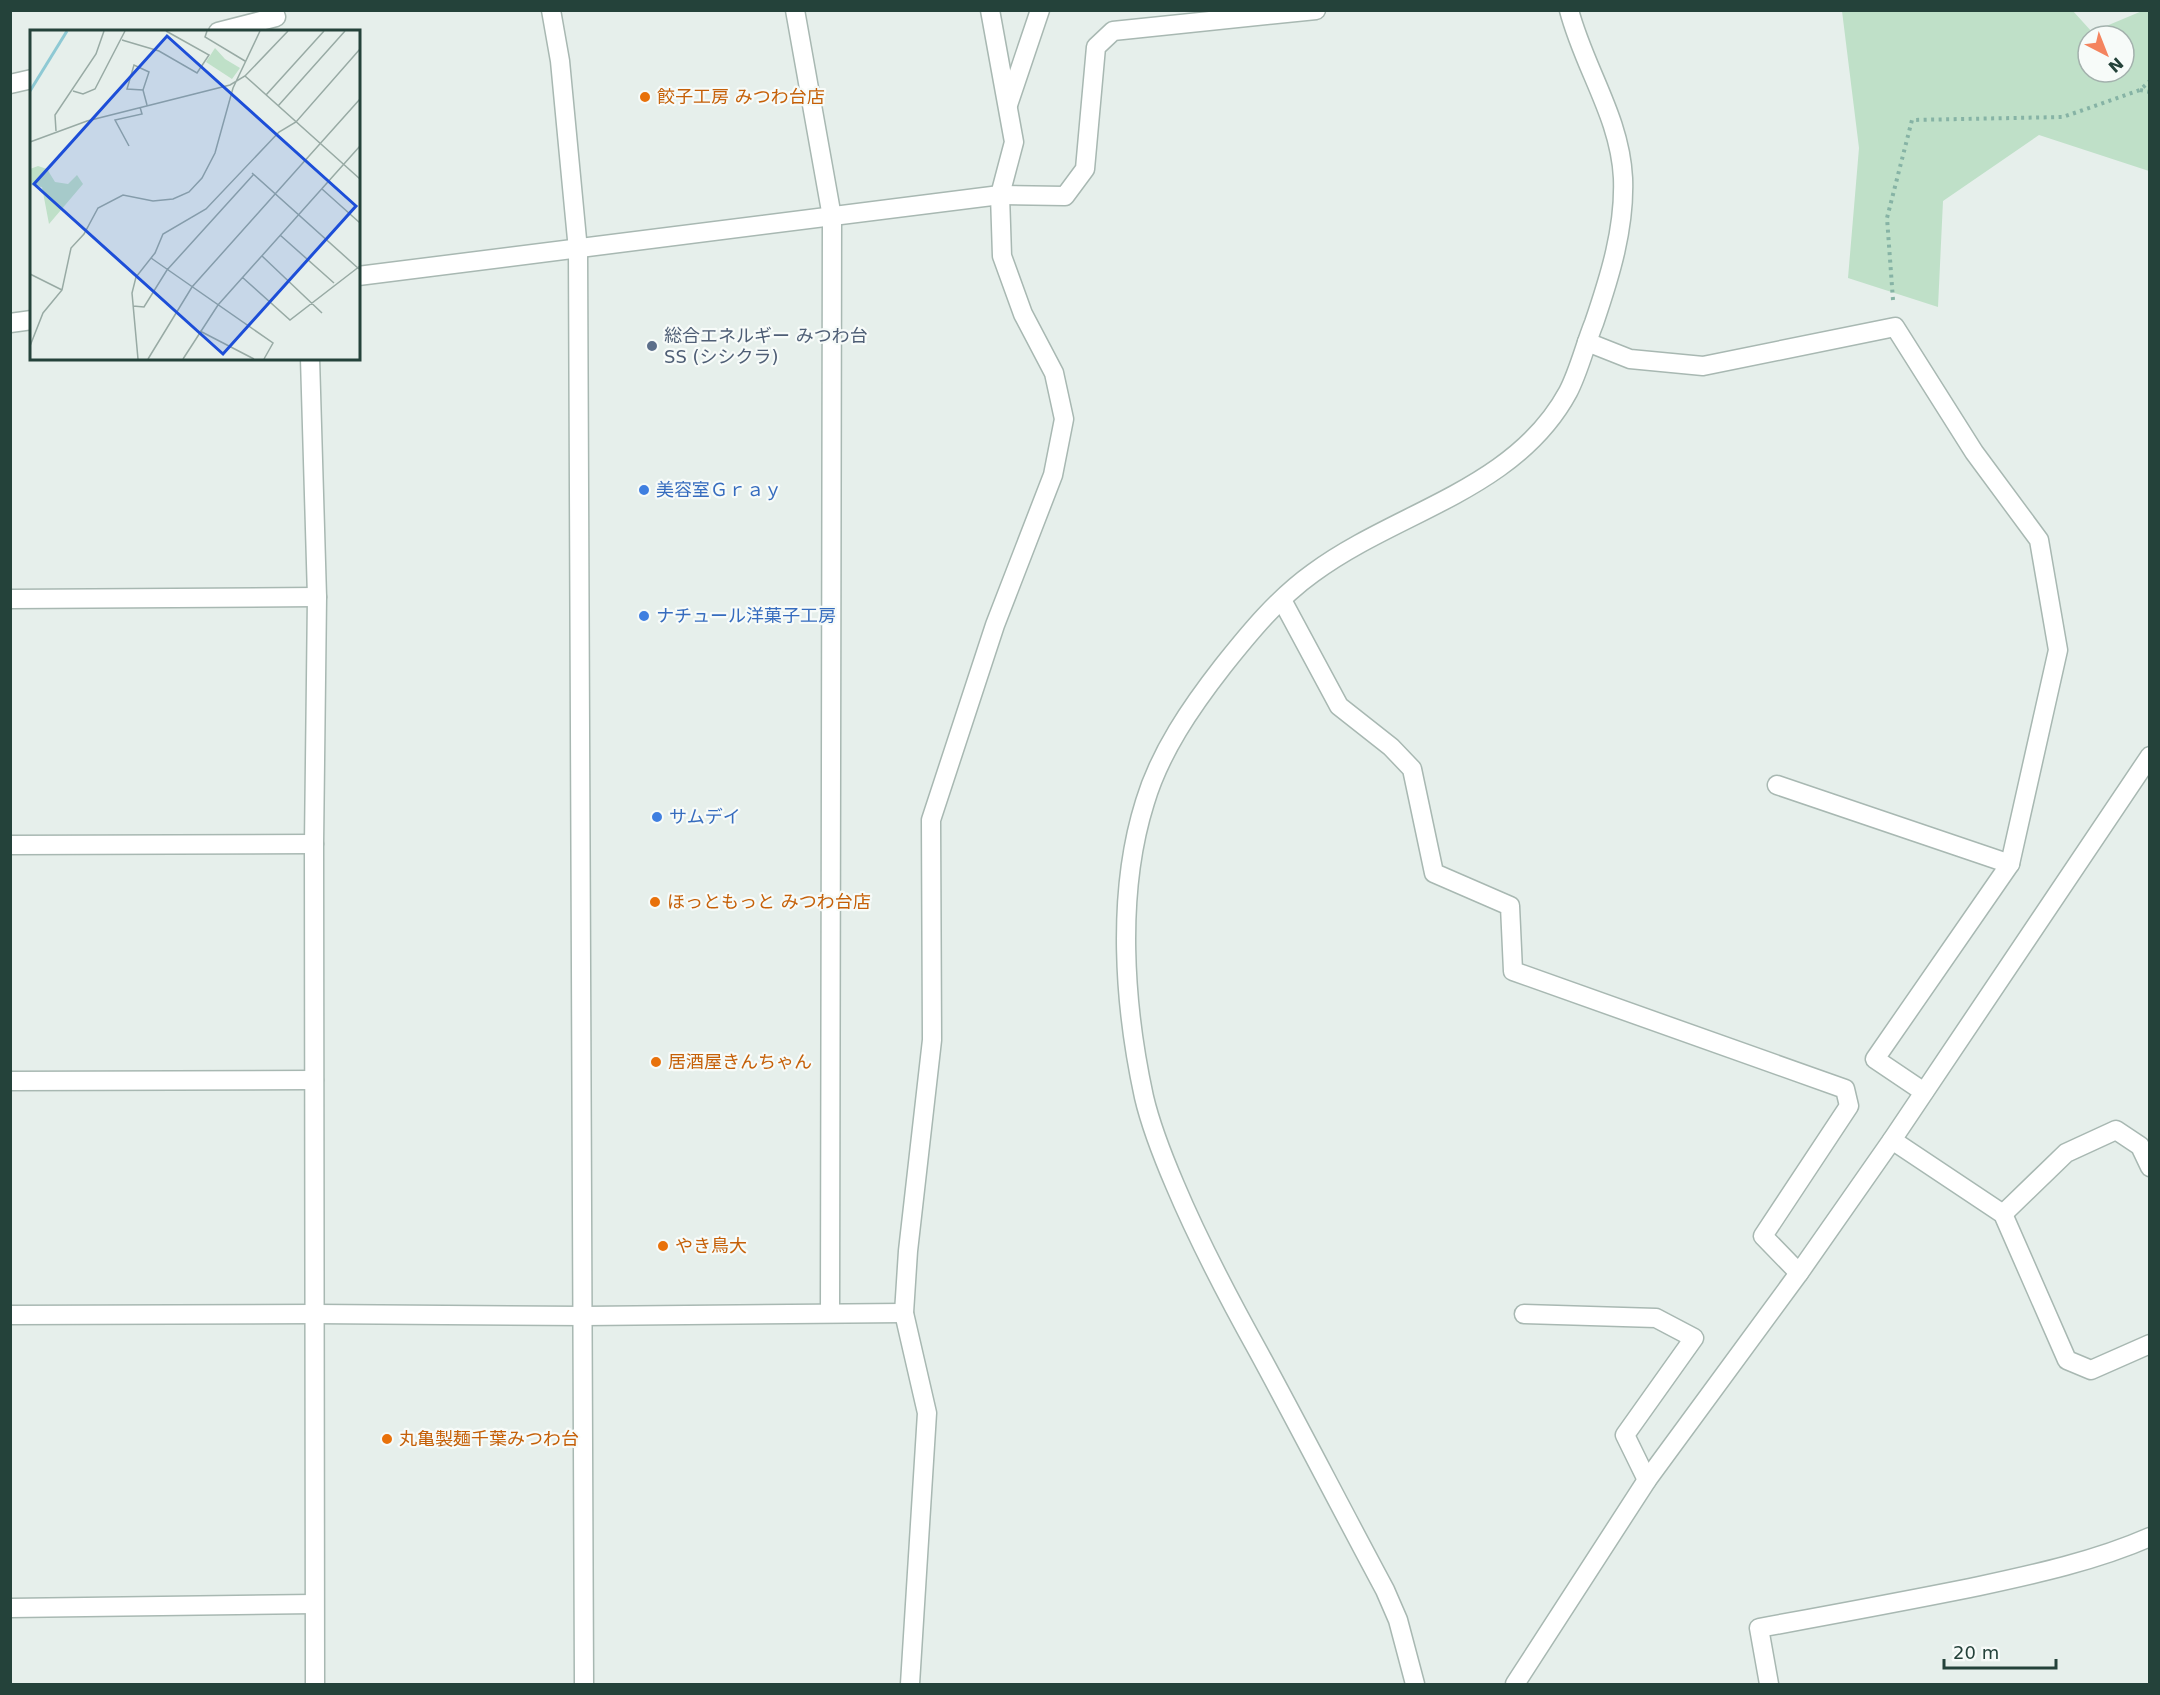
<svg xmlns="http://www.w3.org/2000/svg" width="2160" height="1695" font-family="'DejaVu Sans','Noto Sans JP',sans-serif">
	<rect width="100%" height="100%" fill="#e6efeb"/>
	<path fill="#bfe0c8" fill-rule="evenodd" d="M1842 11H2073L2092 32 2142 11H2149V171L2039 135 1943 201 1938 307 1848 278 1859 148ZM2088 36H2124V72H2088Z"/>
	<g fill="none" stroke-linecap="round" stroke-linejoin="round">
		<g stroke="#a8b8b2" stroke-width="21">
			<g id="service">
				<polyline points="1008,105 1040,10"/>
				<polyline points="1000,195 1065,196 1085,169 1096,47 1113,31 1316,10"/>
				<polyline points="1587,342 1630,359 1703,366 1895,327 1974,452 2039,540 2058,650 2010,864"/>
				<polyline points="1282,600 1339,706 1391,747 1412,769 1434,873 1510,906 1513,971 1845,1089 1849,1106 1763,1236 1799,1273"/>
				<polyline points="1524,1314 1656,1318 1694,1338 1625,1435 1647,1480"/>
			</g>
		</g>
		<g stroke="#a8b8b2" stroke-width="21">
			<g id="minor">
				<polyline points="795,10 832,217 830,1313"/>
				<polyline points="218,32 276,17"/>
				<polyline points="10,84 32,79"/>
				<polyline points="358,276 1000,195"/>
				<polyline points="10,323 32,320"/>
				<polyline points="310,358 317,597 314,844 315,1684"/>
				<polyline points="10,599 317,597"/>
				<polyline points="1777,785 2010,864 1875,1059 1924,1092"/>
				<polyline points="10,845 314,844"/>
				<polyline points="10,1081 314,1080"/>
				<polyline points="1892,1140 2003,1214 2067,1360 2091,1370 2150,1344"/>
				<polyline points="2003,1214 2066,1153 2116,1130 2140,1146 2150,1167"/>
				<polyline points="10,1315 315,1314 584,1316 904,1313"/>
				<polyline points="10,1608 314,1604"/>
				<polyline points="910,1684 927,1413 904,1313 908,1251 932,1040 931,820 995,625 1053,475 1064,419 1054,373 1023,314 1002,256 1000,195 1014,142 990,10"/>
				<path d="M1415 1684 1398 1620 1385 1590C1342 1510 1301 1430 1258 1351 1228 1297 1199 1242 1175 1185 1163 1157 1151 1127 1144 1097 1124 1005 1116 894 1145 802 1160 752 1191 707 1223 666 1250 632 1278 598 1313 573 1397 511 1515 490 1568 392 1579 371 1585 345 1594 323 1610 276 1625 228 1623 178 1620 117 1584 68 1569 10"/>
				<path d="M1769 1684 1759 1628C1830 1615 1900 1602 1970 1588 2030 1575 2093 1562 2150 1537"/>
			</g>
		</g>
		<g stroke="#a8b8b2" stroke-width="21">
			<g id="tertiary">
				<polyline points="551,10 560,61 578,250 584,1684"/>
				<polyline points="1515,1684 1647,1480 1799,1273 1892,1140 2150,756"/>
			</g>
		</g>
		<g stroke="#86b3a5" stroke-width="4" stroke-dasharray="3 4.5" stroke-linecap="butt">
			<polyline points="2140,90 2150,92"/>
			<polyline points="1893,300 1887,218 1912,120 2063,117 2140,90 2150,81"/>
		</g>
		<use href="#service" stroke="#fff" stroke-width="18"/>
		<use href="#minor" stroke="#fff" stroke-width="18"/>
		<use href="#tertiary" stroke="#fff" stroke-width="18"/>
	</g>
	<g fill="#e8710a" stroke="#f7fbf9" stroke-width="2">
		<circle cx="645" cy="97" r="6"/>
		<circle cx="655" cy="902" r="6"/>
		<circle cx="656" cy="1062" r="6"/>
		<circle cx="663" cy="1246" r="6"/>
		<circle cx="387" cy="1439" r="6"/>
	</g>
	<circle fill="#5c6f8a" stroke="#f7fbf9" stroke-width="2" cx="652" cy="346" r="6"/>
	<g fill="#3f7fe0" stroke="#f7fbf9" stroke-width="2">
		<circle cx="644" cy="490" r="6"/>
		<circle cx="644" cy="616" r="6"/>
		<circle cx="657" cy="817" r="6"/>
	</g>
	<g text-anchor="middle" stroke-width="4.5" stroke-linejoin="round" paint-order="stroke">
		<g font-size="18" fill="#c56008" stroke="#f7fbf9" text-anchor="start">
			<text x="657" y="103">餃子工房 みつわ台店</text>
			<text x="667" y="908">ほっともっと みつわ台店</text>
			<text x="668" y="1068">居酒屋きんちゃん</text>
			<text x="675" y="1252">やき鳥大</text>
			<text x="399" y="1445">丸亀製麺千葉みつわ台</text>
		</g>
		<g font-size="18" fill="#4e5e75" stroke="#f7fbf9" text-anchor="start">
			<text x="664" y="342">総合エネルギー みつわ台<tspan x="664" dy="21">SS (シシクラ)</tspan></text>
		</g>
		<g font-size="18" fill="#366cbe" stroke="#f7fbf9" text-anchor="start">
			<text x="656" y="496">美容室Ｇｒａｙ</text>
			<text x="656" y="622">ナチュール洋菓子工房</text>
			<text x="669" y="823">サムデイ</text>
		</g>
	</g>
	<g transform="translate(30 30)">
		<rect width="330" height="330" fill="#e6efeb"/>
		<path d="M185 18 195 29 210 38 202 49 176 32ZM8 136 17 139 25 152 38 154 47 145 53 154 19 194 12 157 0 155V139Z" fill="#bfe0c8"/>
		<path fill="none" stroke="#8ec9d4" stroke-width="3" d="M0 61 37 1"/>
		<path fill="none" stroke="#98aaa4" stroke-width="1.5" d="M177 1 175 7 215 31M92 10 129 21 167 43 179 25 136 1M215 46 330 149M113 60 97 59 104 35 119 42 113 60 117 75M43 61 53 64 65 59 95 1M236 65 294 1M248 76 315 1M26 101 25 85 66 24 74 1M0 112 57 91 200 55 215 46 258 1M99 116 85 90 112 84 110 77M222 143 329 239M292 159 330 193M250 205 304 253M232 226 292 283M121 228 243 313 234 329M0 244 32 260M212 247 260 290 330 236M103 276 114 277 137 240 224 144M170 301 224 329M0 316 13 283 32 260 41 218 54 204 68 178 93 165 123 171 143 169 159 162 172 148 185 123 203 58 230 1M108 329 102 263 106 247 125 223 133 204 176 179 249 102 266 92 330 19M118 329 162 257 330 69M153 329 188 275 330 116"/>
		<path fill="#1d4ed8" fill-opacity="0.15" stroke="#1d4ed8" stroke-width="3" d="M137 6 326 176 193 324 4 154Z"/>
		<rect width="330" height="330" fill="none" stroke="#24423a" stroke-width="3"/>
	</g>
	<rect width="2160" height="1695" fill="none" stroke="#24423a" stroke-width="24"/>
	<g transform="translate(2106 54) rotate(138)"><circle r="28" fill="#f7fbf9" stroke="#a3b1ad" stroke-width="1.5"/>
	<path d="M0-4.5L10 22L0 15L-10 22Z" fill="#f4845f"/>
	<text y="-9" font-size="16" font-weight="bold" text-anchor="middle" fill="#24423a">N</text>
	</g>
	<path d="M1944 1659v9h112v-9" fill="none" stroke="#24423a" stroke-width="3"/>
	<text x="1953" y="1659" font-size="18" fill="#24423a" stroke="#f7fbf9" stroke-width="4.5" paint-order="stroke">20 m</text>
</svg>
